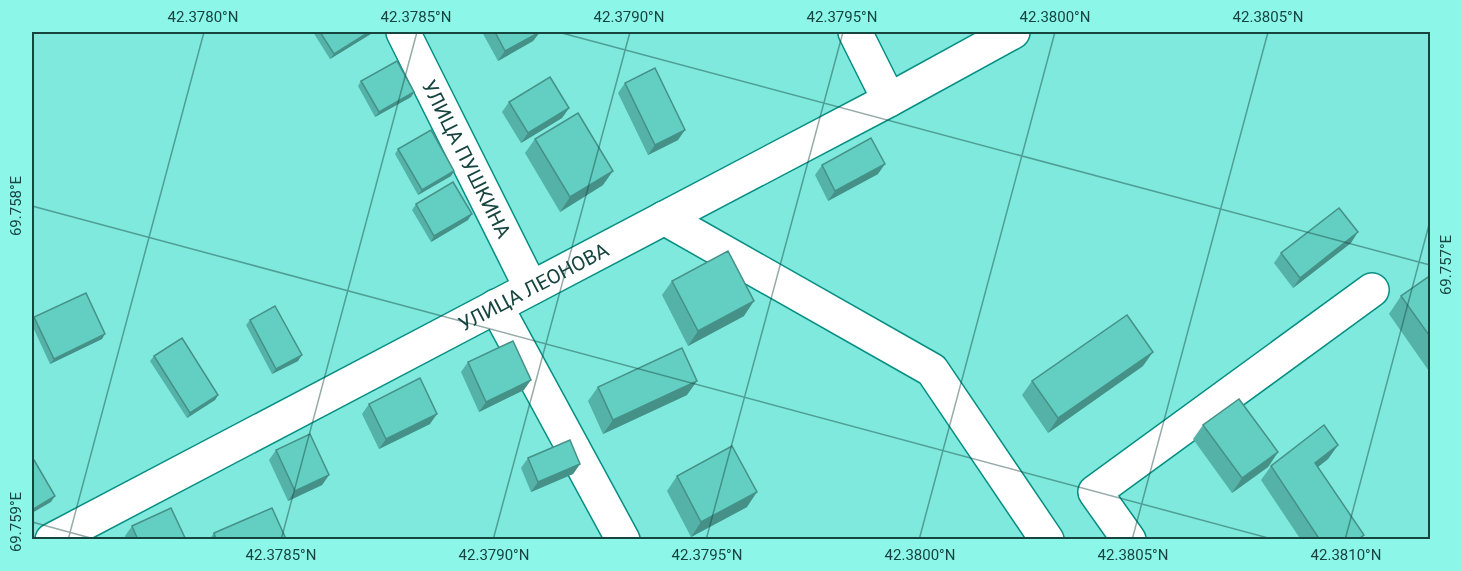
<svg xmlns="http://www.w3.org/2000/svg" width="1462" height="571" font-family="Roboto,sans-serif">
	<rect width="100%" height="100%" fill="#7ee9dc"/>
	<g fill="none" stroke-linecap="round" stroke-linejoin="round">
		<g stroke="#068e83" stroke-width="36">
			<g id="minor">
				<path id="s1" d="M403 32 531 288"/>
				<polyline points="855,32 889,100"/>
				<polyline points="664,218 932,370 1047,540"/>
				<polyline points="496,306 623,540"/>
				<path id="s2" d="M52 540 889 100 1013 32"/>
				<polyline points="1129,540 1095,492 1372,290"/>
			</g>
		</g>
		<use href="#minor" stroke="#fff" stroke-width="33"/>
	</g>
	<g fill="#55b2a8">
		<polygon points="313,32 374,32 330,59"/>
		<polygon points="482,32 540,32 533,41 498,61"/>
		<polygon points="361,81 414,92 411,97 375,117 358,86"/>
		<polygon points="625,83 678,140 648,155 618,93"/>
		<polygon points="509,102 569,108 562,118 521,143 502,112"/>
		<polygon points="535,139 603,185 560,212 525,153"/>
		<polygon points="398,149 454,171 451,176 418,195 395,154"/>
		<polygon points="822,165 878,174 828,201 815,175"/>
		<polygon points="416,204 468,220 431,242 412,210"/>
		<polygon points="1351,243 1293,288 1274,263 1281,253"/>
		<polygon points="1431,275 1431,374 1389,314 1401,296"/>
		<polygon points="672,281 744,316 688,346 662,295"/>
		<polygon points="34,317 102,339 50,364 32,325 32,321"/>
		<polygon points="250,320 298,361 272,374 246,325"/>
		<polygon points="154,356 218,395 215,400 187,418 150,361"/>
		<polygon points="468,362 524,390 479,412 461,372"/>
		<polygon points="1143,366 1048,433 1022,395 1032,381"/>
		<polygon points="598,387 687,395 603,434 588,401"/>
		<polygon points="369,404 430,424 379,449 362,414"/>
		<polygon points="1203,425 1278,452 1268,467 1232,493 1193,439"/>
		<polygon points="1338,445 1328,459 1318,467 1364,535 1361,540 1301,540 1261,480 1271,466"/>
		<polygon points="276,450 329,475 322,485 288,501 269,460"/>
		<polygon points="528,458 580,464 573,474 531,492 521,468"/>
		<polygon points="677,476 747,507 691,537 667,491"/>
		<polygon points="132,526 186,540 126,540 125,536"/>
		<polygon points="214,533 286,540 209,540"/>
	</g>
	<g fill="#459188">
		<polygon points="369,32 374,32 330,59 334,54"/>
		<polygon points="540,32 533,41 498,61 505,51"/>
		<polygon points="414,92 411,97 375,117 379,112"/>
		<polygon points="569,108 562,118 521,143 528,133"/>
		<polygon points="685,130 678,140 648,155 655,145"/>
		<polygon points="885,164 878,174 828,201 835,191"/>
		<polygon points="454,171 451,176 418,195 422,190"/>
		<polygon points="613,171 603,185 560,212 570,197"/>
		<polygon points="472,214 468,220 431,242 434,236"/>
		<polygon points="1358,232 1351,243 1293,288 1300,278"/>
		<polygon points="754,301 744,316 688,346 698,331"/>
		<polygon points="105,334 102,339 50,364 54,359"/>
		<polygon points="1153,352 1143,366 1048,433 1058,418"/>
		<polygon points="302,355 298,361 272,374 276,369"/>
		<polygon points="531,380 524,390 479,412 486,402"/>
		<polygon points="697,381 687,395 603,434 613,420"/>
		<polygon points="218,395 215,400 187,418 190,413"/>
		<polygon points="437,414 430,424 379,449 386,439"/>
		<polygon points="1338,445 1328,459 1305,477 1315,463"/>
		<polygon points="1278,452 1268,467 1232,493 1242,478"/>
		<polygon points="580,464 573,474 531,492 538,482"/>
		<polygon points="329,475 322,485 288,501 295,491"/>
		<polygon points="757,492 747,507 691,537 701,522"/>
		<polygon points="55,496 51,502 32,513 32,510"/>
	</g>
	<g fill="#63cfc3" stroke="#459188" stroke-width="1.5">
		<polygon points="320,32 369,32 334,54"/>
		<polygon points="495,32 540,32 505,51"/>
		<polygon points="397,61 414,92 379,112 361,81"/>
		<polygon points="655,68 685,130 655,145 625,83"/>
		<polygon points="550,77 569,108 528,133 509,102"/>
		<polygon points="578,113 613,171 570,197 535,139"/>
		<polygon points="431,130 454,171 422,190 398,149"/>
		<polygon points="871,138 885,164 835,191 822,165"/>
		<polygon points="453,182 472,214 434,236 416,204"/>
		<polygon points="1339,208 1358,232 1300,278 1281,253"/>
		<polygon points="728,251 754,301 698,331 672,281"/>
		<polygon points="1431,275 1431,338 1401,296"/>
		<polygon points="86,293 105,334 54,359 34,317"/>
		<polygon points="275,306 302,355 276,369 250,320"/>
		<polygon points="1127,315 1153,352 1058,418 1032,381"/>
		<polygon points="182,338 218,395 190,413 154,356"/>
		<polygon points="513,341 531,380 486,402 468,362"/>
		<polygon points="682,348 697,381 613,420 598,387"/>
		<polygon points="420,378 437,414 386,439 369,404"/>
		<polygon points="1239,399 1278,452 1242,478 1203,425"/>
		<polygon points="1324,425 1338,445 1315,463 1364,535 1357,540 1320,540 1271,466"/>
		<polygon points="310,434 329,475 295,491 276,450"/>
		<polygon points="570,440 580,464 538,482 528,458"/>
		<polygon points="732,446 757,492 701,522 677,476"/>
		<polygon points="34,460 55,496 32,510 32,461"/>
		<polygon points="171,508 186,540 138,540 132,526"/>
		<polygon points="272,508 286,539 216,540 214,533"/>
	</g>
	<path fill="none" stroke="#164540" stroke-width="1.5" stroke-opacity="0.45" d="M558 32 1430 265M32 206 1276 540M32 522 98 540M68 540 204 32M281 540 417 32M493 540 630 32M706 540 843 32M919 540 1055 32M1132 540 1268 32M1345 540 1430 221"/>
	<g text-anchor="middle" stroke-width="4.5" stroke-linejoin="round" paint-order="stroke">
		<g font-size="20" fill="#164540" stroke="#8cf6e9">
			<text dy="7" stroke="none"><textPath href="#s1" startOffset="142">УЛИЦА ПУШКИНА</textPath></text>
			<text dy="7" stroke="none"><textPath href="#s2" startOffset="544">УЛИЦА ЛЕОНОВА</textPath></text>
		</g>
	</g>
	<rect width="1462" height="571" fill="none" stroke="#8cf6e9" stroke-width="66"/>
	<rect x="33" y="33" width="1396" height="505" fill="none" stroke="#164540" stroke-width="2"/>
	<g font-size="15" text-anchor="middle" fill="#164540">
		<text x="203" y="22">42.3780°N</text>
		<text x="416" y="22">42.3785°N</text>
		<text x="629" y="22">42.3790°N</text>
		<text x="842" y="22">42.3795°N</text>
		<text x="1055" y="22">42.3800°N</text>
		<text x="1268" y="22">42.3805°N</text>
		<text transform="translate(16 206) rotate(-90)" y="5">69.758°E</text>
		<text transform="translate(1446 265) rotate(-90)" y="5">69.757°E</text>
		<text transform="translate(16 522) rotate(-90)" y="5">69.759°E</text>
		<text x="281" y="560">42.3785°N</text>
		<text x="494" y="560">42.3790°N</text>
		<text x="707" y="560">42.3795°N</text>
		<text x="920" y="560">42.3800°N</text>
		<text x="1133" y="560">42.3805°N</text>
		<text x="1346" y="560">42.3810°N</text>
	</g>
</svg>
